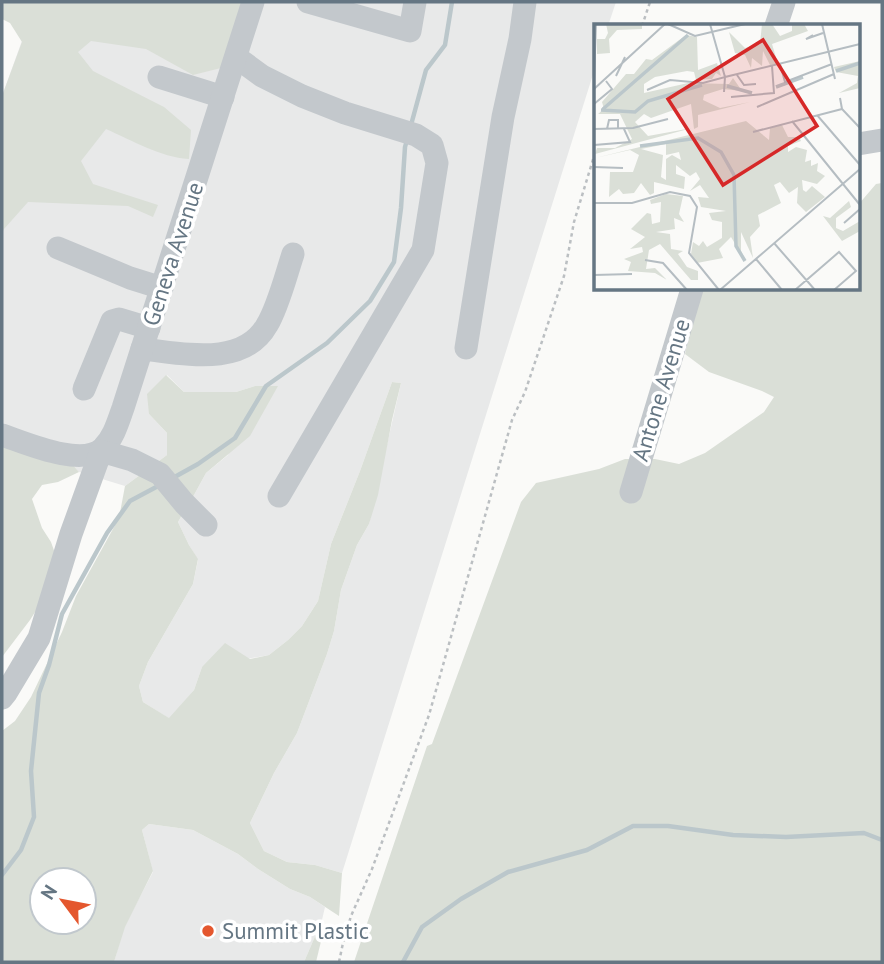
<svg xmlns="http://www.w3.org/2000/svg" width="884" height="964" font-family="'PT Sans',sans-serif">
	<rect width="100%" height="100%" fill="#fafaf8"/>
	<g fill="#e8e9e9">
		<polygon points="36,2 616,2 608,26 595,26 595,68 342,873 315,865 287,862 264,851 250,823 274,773 297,733 327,654 334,631 341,590 357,545 369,524 401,383 392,382 360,471 331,544 318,601 302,626 288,640 269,655 202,667 194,690 170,719 143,702 139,686 148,662 193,584 198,560 189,545 178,522 194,495 206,473 228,455 255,386 236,392 184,392 167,375 149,414 167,433 167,455 125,486 79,472 72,464 2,447 2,96"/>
		<polygon points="149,824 193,830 238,854 258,869 290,889 310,897 325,907 322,920 304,962 114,962 124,927 153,872 142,830"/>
	</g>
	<g fill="#dadfd7" fill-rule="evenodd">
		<path d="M2 2H239L245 4 221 68 193 75 146 49 91 41 78 52 93 71 164 107 191 130 189 159C160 157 133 141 106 129L81 161 93 184 158 205 153 217 128 206 28 202 4 229 2 233V96L22 42 10 23 2 19Z"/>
		<polygon points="882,183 882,962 354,962 427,746 432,744 521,502 536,483 599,469 625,459 655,459 679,464 705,453 764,412 774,397 762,391 709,372 685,354 700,289 858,289 858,205 876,184"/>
		<path d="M166 375 184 392H236L255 386H278L250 436 206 473 194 495 178 522 189 545 198 559 193 584 148 662 139 686 143 702 169 718 194 690 202 667 225 643 250 659 269 655 288 640 302 626 318 601 331 544 360 471 392 382 401 383 392 420 378 495 369 524 357 545 341 590 334 631 327 654 297 733 274 773 250 823 264 851 287 862 315 865 342 873 339 916 310 897 290 889 258 869 238 854 193 830 149 824 142 830 153 871 125 927 114 962H2V731L15 721 31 697 62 632 76 596 119 518 125 486 167 455V433L149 414 147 394ZM42 880H84V922H42Z"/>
		<polygon points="2,447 72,464 79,472 58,482 42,485 32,499 42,528 51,542 57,559 44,598 30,620 2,657"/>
		<polygon points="322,920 323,933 316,962 304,962"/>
	</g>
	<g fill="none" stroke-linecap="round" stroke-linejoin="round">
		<g stroke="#bbc7cb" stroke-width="4.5">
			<polyline points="411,125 426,70 445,45 452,2"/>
			<polyline points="171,479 198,464 235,438 266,386 327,343 370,301 394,262 401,208 405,147 407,140"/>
			<polyline points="2,875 21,850 34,817 31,771 39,693 49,665 62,614 107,533 130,501 160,485"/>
			<polyline points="403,962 422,927 461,899 508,872 587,850 633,826 668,826 733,835 786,837 864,833 882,840"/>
		</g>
		<g stroke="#bbbfc2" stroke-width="2.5" stroke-dasharray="3.5 3.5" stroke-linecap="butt">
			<polyline points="642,26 650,2"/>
			<polyline points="339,962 343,943 351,916 372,869 429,715 512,420 525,392 564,276 574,222 595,153"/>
		</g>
		<g stroke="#c3c8cc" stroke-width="23">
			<polyline points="308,2 410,31 415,2"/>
			<polyline points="776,26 784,2"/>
			<polyline points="236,57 262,76 302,96 345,113 416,135 432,145 437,163 423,250 279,496"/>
			<polyline points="159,77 223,97"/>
			<polyline points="858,144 882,140"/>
			<polyline points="58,248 130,278 162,288"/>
			<polyline points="466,348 503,117 520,39 525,2"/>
			<path d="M142 349C182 353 243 368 267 325 278 307 286 275 293 254"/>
			<polyline points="84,389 112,321 119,319 149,328"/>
			<path d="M2 435C26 443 82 468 103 448 114 437 118 422 123 408L253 2"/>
			<polyline points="631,492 692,289"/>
			<polyline points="2,698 6,693 39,638 71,534 101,451 132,460 160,474 184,503 206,525"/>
		</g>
	</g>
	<circle fill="#e4572e" stroke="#fff" stroke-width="2.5" cx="208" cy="931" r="7"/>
	<g text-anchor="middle" stroke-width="7" stroke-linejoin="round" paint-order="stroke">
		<g font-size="23" fill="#657683" stroke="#fff">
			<text transform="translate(173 254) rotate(-72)" y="8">Geneva Avenue</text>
			<text transform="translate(661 390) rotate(-73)" y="8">Antone Avenue</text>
		</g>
		<g font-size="23" fill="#657683" stroke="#fff" text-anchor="start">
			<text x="222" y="939">Summit Plastic</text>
		</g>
	</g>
	<g transform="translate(594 24)">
		<rect width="266" height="266" fill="#fafaf8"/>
		<path d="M12 0H48V5L23 6 15 15 16 29 3 30V15H11L14 9ZM168 0H178L186 12 198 7V0H210L214 7 178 20 184 40 176 41 169 27 168 42 158 34 157 44 151 31 141 29 135 8 151 24 166 20ZM92 11 103 13 104 46 123 39 127 52 122 49 118 55 102 56 100 48 93 47 61 53 50 60V69L94 59 135 60 139 54 148 67 129 65 110 71 109 76 126 84 156 78 104 91V103L100 105 97 80 57 94 50 90 41 98 54 112 98 104 1 130 3 124H21L38 115 26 90H4L10 85 8 78 32 50H40L52 35 58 36ZM266 37V64L245 69 263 59 264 52 242 48 240 43ZM152 97 175 116 176 104 188 101 194 113H205L207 117 194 122V128L202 123 213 126 211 138 217 136V142L224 139 223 147 231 152 223 160 208 156 209 166 212 168 218 162 231 173 212 188 203 179 204 163 195 169 186 158 180 161 187 179 164 191 166 202 156 213 159 234 147 208V227L152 238 137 213 125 225 129 234 103 239 97 230 99 218 105 222 109 217 113 223 128 214V198L118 196 115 189 132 187 107 183 104 173 115 174 106 161 96 167 106 155 102 148 96 152 82 141V150L91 153 90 165 60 158V169L56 171 47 159 40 169 29 170 25 165 15 173 16 148H39L45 131 36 126 1 134ZM72 120V131L85 128 87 136 78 131 72 135V156L67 153 69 131 47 125ZM72 170 89 172 85 190 90 198 80 194 81 205 62 208 76 210 77 225 89 227 84 230 93 243 104 247V256H97L66 220 55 226 52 245 61 244 73 256 61 249 34 247 37 238 30 235 49 228 48 223 36 225 51 213 37 205 53 189 57 190 58 200 66 198 67 178 57 180 56 176ZM255 177 257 183 242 194V204L249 207 266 197V207L248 217 229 192 236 194Z" fill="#dadfd7" fill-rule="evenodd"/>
		<path fill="none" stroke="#bbc7cb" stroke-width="3.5" d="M242 47 266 39M133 62 158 69M182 63 209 53M9 85 94 11M7 86 41 88 54 77 108 61M46 122 104 114 127 128 140 151 142 222 151 237"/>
		<path fill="none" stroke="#b5bdc2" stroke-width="2" d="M74 0 101 12 151 0M116 0 131 53 266 20M228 0 241 55M219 11 212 15 229 9M186 40 191 58 238 40M143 51 150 61 162 60M22 52 31 33M0 55 2 0M0 65 71 0M53 66 76 56 109 59 131 53 130 68M137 73 180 69 178 42M246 74 248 85 266 104M0 80 18 65 12 57M163 83 240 50M223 91 266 141M198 97 266 181M0 105 39 104 74 95M13 105 15 96H24V105M159 108 248 85M0 121 36 118 30 105M0 143 29 144M0 179H38L76 168 96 172 103 183 95 229 125 266M250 199 266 185M180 219 221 266M162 235 188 266M51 236 69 239 93 266M0 251 38 250M126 266 266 145M201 266 245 228 262 247 240 266"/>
		<path fill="#d62828" fill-opacity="0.15" stroke="#d62828" stroke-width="3.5" d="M169 16 223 102 129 161 74 75Z"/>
		<rect width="266" height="266" fill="none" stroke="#657683" stroke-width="3.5"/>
	</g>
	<rect width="884" height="964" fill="none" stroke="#657683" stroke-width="7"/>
	<g transform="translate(63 901) rotate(302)"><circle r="33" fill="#ffffff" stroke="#c1c8cd" stroke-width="2"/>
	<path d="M0-5L12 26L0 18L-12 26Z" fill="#e4572e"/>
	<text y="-10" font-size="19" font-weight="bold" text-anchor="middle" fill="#657683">N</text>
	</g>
</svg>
